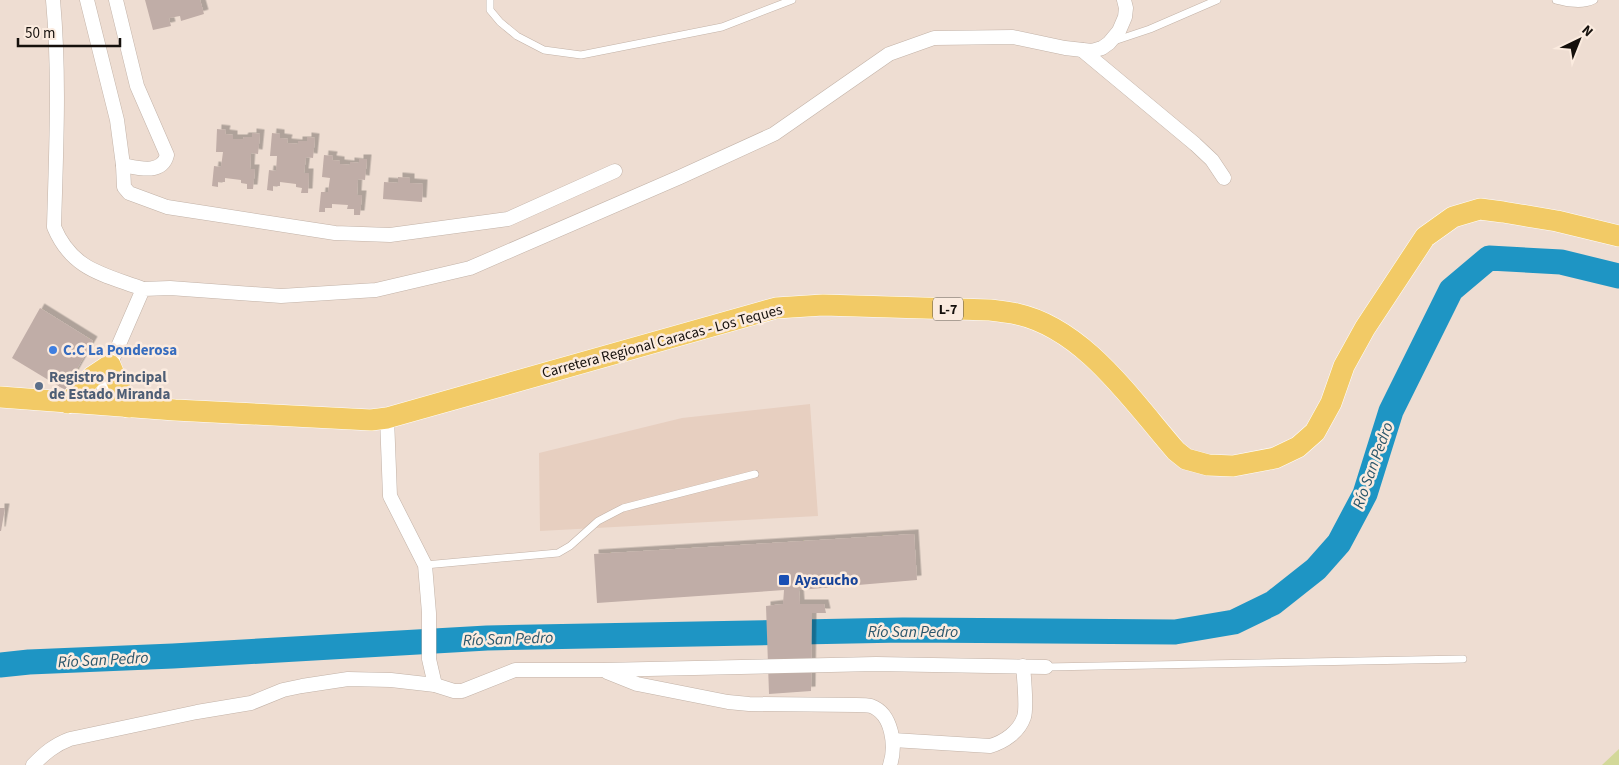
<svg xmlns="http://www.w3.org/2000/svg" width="1619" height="765" font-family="'Source Sans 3',sans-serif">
	<defs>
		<filter id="shadow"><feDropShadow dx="4.5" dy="-4.5" stdDeviation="0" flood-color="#0004"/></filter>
	</defs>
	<rect width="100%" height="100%" fill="#eeddd2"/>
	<polygon fill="#e7cfc0" points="810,404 818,516 540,531 539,453 682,418"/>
	<polygon fill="#d3d899" points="1619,749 1619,765 1602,765"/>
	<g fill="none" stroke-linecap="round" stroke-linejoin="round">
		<polyline stroke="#1e95c4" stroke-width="25" points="0,665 29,662 173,656 487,638 903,630 1175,632 1234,622 1273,603 1316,569 1339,543 1365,494 1391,411 1451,290 1489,258 1561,262 1619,276"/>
	</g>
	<g fill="#c0ada7" filter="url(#shadow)">
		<polygon points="145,0 200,0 204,14 181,21 180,16 169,18 171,26 153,30"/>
		<polygon points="217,129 226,130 225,134 233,135 233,139 243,139 244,137 252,137 252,133 260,134 258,154 251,153 250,169 255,169 253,189 247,189 247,184 241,183 241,180 225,178 225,182 218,182 218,187 212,186 214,166 221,167 223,152 216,152"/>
		<polygon points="272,133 280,134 280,138 288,139 287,143 298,144 298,141 307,141 307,137 315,138 313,158 306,157 304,173 309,173 308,193 301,193 302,188 296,187 296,184 280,182 280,186 273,186 273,191 267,190 269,170 276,171 277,156 270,156"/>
		<polygon points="324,155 333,156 332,160 340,161 340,164 350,165 350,162 359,163 359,159 367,159 365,180 358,179 357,195 362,195 360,215 354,215 354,209 347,209 348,205 332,204 332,208 325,208 325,212 319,212 321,192 328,192 330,178 322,177"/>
		<polygon points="398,177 410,178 410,183 423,184 422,202 383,199 384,182 398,183"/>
		<polygon points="40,308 93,341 65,390 12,358"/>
		<polygon points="0,508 5,508 1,531 0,531"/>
		<polygon points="914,534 917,580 799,590 800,604 824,604 826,613 812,613 811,691 769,694 766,606 783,604 784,590 597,603 594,554"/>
	</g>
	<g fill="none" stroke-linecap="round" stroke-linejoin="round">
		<g stroke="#c2b2a7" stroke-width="8">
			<g id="service">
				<polyline points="490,0 490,10 500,22 517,36 544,50 581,55 722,27 792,0"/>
				<path d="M1556 0C1568 3 1582 6 1594 0"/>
				<polyline points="1114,41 1150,29 1217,0"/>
				<polyline points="425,565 558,553 570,546 598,521 623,508 755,474"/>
				<polyline points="1046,667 1463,659"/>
			</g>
		</g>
		<g stroke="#c2b2a7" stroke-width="15">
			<g id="minor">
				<path d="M53 0C60 76 56 152 54 227 72 270 103 274 143 289"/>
				<path d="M87 0 117 120 123 165C138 168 162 175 167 155L137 86 116 0"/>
				<polyline points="1082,50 1195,144 1212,160 1224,178"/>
				<polyline points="123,165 124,187 129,193 167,207 335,233 390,235 508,219 615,171"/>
				<polyline points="100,405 110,365 143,289 170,288 281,296 376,290 470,268 680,177 774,134 889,54 934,38 1013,37 1065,48 1092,51 1102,48 1109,43 1119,31 1125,17 1126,8 1124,0"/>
				<polyline points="387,418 390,496 425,565 429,613 429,659 435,685"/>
				<path d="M607 672 637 684 728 702 749 704 856 705C860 705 867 705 871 706 893 714 896 747 890 765"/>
				<path d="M893 740 990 746C1004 742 1019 732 1024 717 1027 708 1024 677 1023 666"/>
				<path d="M33 765C45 753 54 745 70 739L197 712 251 703 283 690 302 686 348 679 391 680 435 685 454 691H462L515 670H602L876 664 1046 667"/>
			</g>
		</g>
		<g stroke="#fff" stroke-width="22">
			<g id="primary">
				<path d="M0 397 175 410 371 420 387 418 776 308 823 305 990 310C999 311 1008 312 1017 314 1085 329 1133 402 1176 451L1186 459 1208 465 1233 466 1275 458 1298 447 1315 432 1331 403 1344 366 1365 328 1425 237 1453 217 1480 209 1503 212 1557 221 1619 236"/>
				<polyline points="68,403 92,377 110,365 128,407"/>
			</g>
		</g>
		<use href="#service" stroke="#fff" stroke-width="7"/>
		<use href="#minor" stroke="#fff" stroke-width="14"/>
		<use href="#primary" stroke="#f2ca66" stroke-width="21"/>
	</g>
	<circle fill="#3f7fe0" stroke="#fbebdf" stroke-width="2" cx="53" cy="350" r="5"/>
	<circle fill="#5c6f8a" stroke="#fbebdf" stroke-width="2" cx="39" cy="386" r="5"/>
	<rect fill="#1a4fb4" stroke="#fbebdf" stroke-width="2" x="778" y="574" width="12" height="12" rx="2.5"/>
	<g text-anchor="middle" stroke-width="5" stroke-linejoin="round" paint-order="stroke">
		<rect fill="#fbebdf" stroke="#5a524b" stroke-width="1" x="933" y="297.5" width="30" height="23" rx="4"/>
		<g font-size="14" font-weight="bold" fill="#15100c">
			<text x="948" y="314">L-7</text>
		</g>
		<g font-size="15" fill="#15100c" stroke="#fbebdf">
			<text transform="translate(662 341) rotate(-15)" y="5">Carretera Regional Caracas - Los Teques</text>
		</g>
		<g font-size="15" font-weight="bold" fill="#366cbe" stroke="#fbebdf" text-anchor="start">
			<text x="63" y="355">C.C La Ponderosa</text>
		</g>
		<g font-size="15" font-weight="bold" fill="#4e5e75" stroke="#fbebdf" text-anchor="start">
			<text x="49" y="382">Registro Principal<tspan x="49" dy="17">de Estado Miranda</tspan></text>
		</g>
		<g font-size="15" font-weight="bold" fill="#164399" stroke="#fbebdf" text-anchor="start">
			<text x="795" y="585">Ayacucho</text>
		</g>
		<g font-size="16" font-style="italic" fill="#2a566b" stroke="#fbebdf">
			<text transform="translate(1372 465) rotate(-70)" y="6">Río San Pedro</text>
			<text x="913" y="637">Río San Pedro</text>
			<text transform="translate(508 638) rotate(-2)" y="6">Río San Pedro</text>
			<text transform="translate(103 659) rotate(-3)" y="6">Río San Pedro</text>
		</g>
	</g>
	<g transform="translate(1579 40) rotate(43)" stroke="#fbebdf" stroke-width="4" paint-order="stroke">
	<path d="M0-4L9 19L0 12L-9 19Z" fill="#15100c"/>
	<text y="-8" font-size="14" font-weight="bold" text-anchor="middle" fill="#15100c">N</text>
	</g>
	<path d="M18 38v8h102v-8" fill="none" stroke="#15100c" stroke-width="2.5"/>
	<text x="25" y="38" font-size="15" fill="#15100c" stroke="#fbebdf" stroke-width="4" paint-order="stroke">50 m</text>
</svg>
